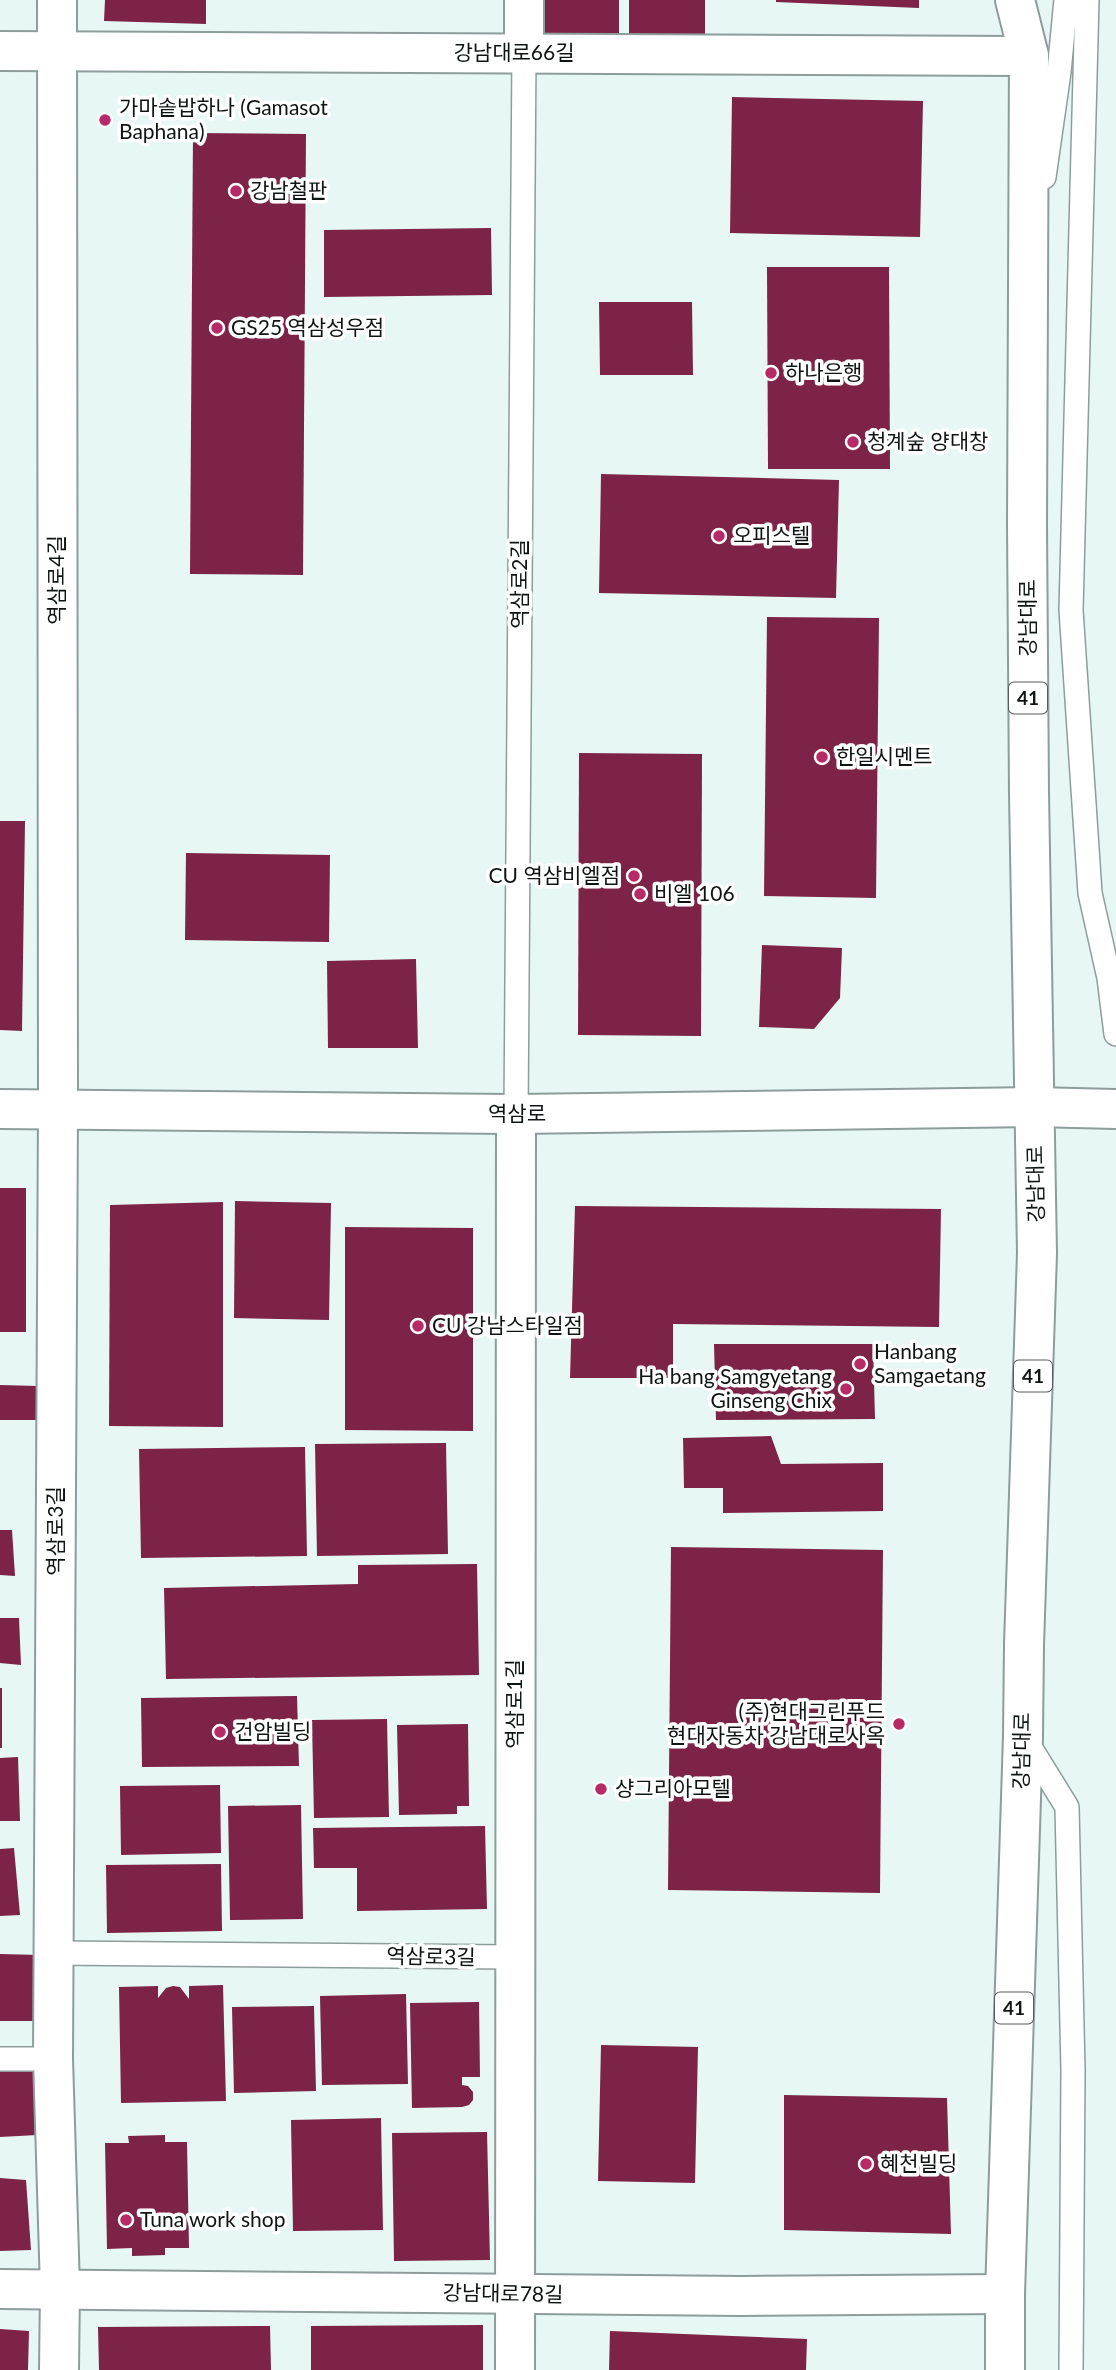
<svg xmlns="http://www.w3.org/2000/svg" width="1116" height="2370" font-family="Lato,'Noto Sans KR',sans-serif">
	<rect width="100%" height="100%" fill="#e6f7f5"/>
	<g fill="#7c2347">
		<polygon points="105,0 206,0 206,24 104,21"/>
		<rect x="543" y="0" width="76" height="37"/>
		<rect x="629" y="0" width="76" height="37"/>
		<polygon points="776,0 919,0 919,8 776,2"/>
		<polygon points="732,97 923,101 920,237 730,233"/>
		<polygon points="193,133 306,134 303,575 190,574"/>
		<polygon points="491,228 492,295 324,297 324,230"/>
		<polygon points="767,267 889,267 890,469 768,469"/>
		<polygon points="599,302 692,302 693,375 600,375"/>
		<polygon points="601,474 839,480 836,598 599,593"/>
		<polygon points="767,617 879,618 876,898 764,896"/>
		<polygon points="579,753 702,754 701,1036 578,1035"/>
		<polygon points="0,821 25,821 22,1031 0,1030"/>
		<polygon points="186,853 330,855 329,942 185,940"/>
		<polygon points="762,945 842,948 840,998 814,1029 759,1027"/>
		<polygon points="416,959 418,1048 328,1048 327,961"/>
		<rect x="0" y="1188" width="26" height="144"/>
		<polygon points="235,1201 331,1203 329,1320 234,1318"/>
		<polygon points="223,1202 223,1427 109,1426 110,1205"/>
		<polygon points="575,1206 941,1209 939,1327 673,1324 673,1378 570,1378"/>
		<polygon points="345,1227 473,1228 473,1431 345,1430"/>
		<polygon points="714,1344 873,1344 875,1419 716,1420"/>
		<polygon points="0,1385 37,1386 36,1420 0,1420"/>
		<polygon points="771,1436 781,1464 883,1463 883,1511 723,1513 723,1488 684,1488 683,1438"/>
		<polygon points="446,1443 448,1554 317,1556 315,1444"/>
		<polygon points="305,1447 307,1556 141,1558 139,1449"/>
		<polygon points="0,1530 12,1530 15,1576 0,1575"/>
		<polygon points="671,1547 883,1550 880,1893 668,1890"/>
		<polygon points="477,1564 479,1675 166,1679 164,1588 358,1584 358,1565"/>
		<polygon points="0,1618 19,1618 21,1665 0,1663"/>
		<rect x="0" y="1688" width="2" height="60"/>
		<polygon points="297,1696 299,1766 142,1767 141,1698"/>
		<polygon points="387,1719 389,1817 314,1818 312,1720"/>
		<polygon points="468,1724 469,1806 457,1806 457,1814 399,1815 397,1725"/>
		<polygon points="18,1757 20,1821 0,1821 0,1758"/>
		<polygon points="220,1785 221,1853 121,1855 120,1786"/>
		<polygon points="301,1805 303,1919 230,1920 228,1806"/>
		<polygon points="485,1826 487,1909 357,1911 357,1868 314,1868 313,1828"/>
		<polygon points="14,1848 20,1915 0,1916 0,1849"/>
		<polygon points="221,1864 222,1931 107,1933 106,1865"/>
		<polygon points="0,1954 40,1955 37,2021 0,2021"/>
		<polygon points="223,1985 226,2101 121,2103 119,1987 158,1986 158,1998 166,1988 173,1986 180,1987 189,1999 189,1986"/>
		<polygon points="406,1994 408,2084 322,2085 320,1996"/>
		<polygon points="479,2002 480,2077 462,2077 462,2085 468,2086 473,2092 473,2100 469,2105 462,2107 412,2108 410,2003"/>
		<polygon points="314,2006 316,2091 234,2093 232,2007"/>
		<polygon points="601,2045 698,2047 695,2183 598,2181"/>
		<polygon points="0,2072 40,2072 37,2135 0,2137"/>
		<polygon points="784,2095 947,2098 951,2234 784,2230"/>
		<polygon points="381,2118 383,2230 293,2231 291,2120"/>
		<polygon points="487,2132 490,2260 394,2261 392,2133"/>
		<polygon points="165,2135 165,2142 187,2142 189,2248 165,2248 165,2255 132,2256 132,2248 107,2249 105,2143 129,2143 128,2136"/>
		<polygon points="0,2178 26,2180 31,2250 0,2251"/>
		<polygon points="483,2325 483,2370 311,2370 311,2326"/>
		<polygon points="270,2326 271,2370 99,2370 98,2327"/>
		<polygon points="0,2329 29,2331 28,2370 0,2370"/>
		<polygon points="610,2331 807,2339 806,2370 609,2370"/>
	</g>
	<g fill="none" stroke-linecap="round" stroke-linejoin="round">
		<g stroke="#8d9d9c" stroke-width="26">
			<g id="lane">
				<polyline points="1087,0 1071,610 1090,893 1109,978 1116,1034"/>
				<polyline points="1044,177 1059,72 1066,0"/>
				<polyline points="516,1114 524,53"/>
				<polyline points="1025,1739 1067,1807 1073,2070 1071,2370"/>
				<polyline points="54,1953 514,1957"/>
				<polyline points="0,2059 53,2059"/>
			</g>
		</g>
		<g stroke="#8d9d9c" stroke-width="42">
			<g id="street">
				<polyline points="57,0 58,1109 53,2059 60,2288 59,2370"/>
				<polyline points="0,51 1029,56"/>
				<polyline points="524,53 524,0"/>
				<polyline points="0,2289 742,2296 1005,2294"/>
				<polyline points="515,2370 516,1114"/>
			</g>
		</g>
		<g stroke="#8d9d9c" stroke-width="42">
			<polyline id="secondary" points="0,1109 516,1114 1034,1107 1116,1109"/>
		</g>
		<g stroke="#8d9d9c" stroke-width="42">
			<polyline id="primary" points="1005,2370 1005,2294 1023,1736 1024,1645 1037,1253 1029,793 1027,524 1029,56 1015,0"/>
		</g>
		<use href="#lane" stroke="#fff" stroke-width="23"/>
		<use href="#street" stroke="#fff" stroke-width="38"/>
		<use href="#secondary" stroke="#fff" stroke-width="38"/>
		<use href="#primary" stroke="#fff" stroke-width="38"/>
	</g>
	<g fill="#b62b66" stroke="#fff" stroke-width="2.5">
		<circle cx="105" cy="120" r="7"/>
		<circle cx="236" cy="191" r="7"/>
		<circle cx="217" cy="328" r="7"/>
		<circle cx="771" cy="373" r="7"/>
		<circle cx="853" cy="442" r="7"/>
		<circle cx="719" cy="536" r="7"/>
		<circle cx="822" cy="757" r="7"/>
		<circle cx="634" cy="876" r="7"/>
		<circle cx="640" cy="894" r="7"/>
		<circle cx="418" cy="1326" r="7"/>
		<circle cx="860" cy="1364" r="7"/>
		<circle cx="846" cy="1389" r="7"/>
		<circle cx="899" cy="1724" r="7"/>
		<circle cx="220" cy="1732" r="7"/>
		<circle cx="601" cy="1789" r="7"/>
		<circle cx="866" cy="2164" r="7"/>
		<circle cx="126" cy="2220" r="7"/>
	</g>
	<g text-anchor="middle" stroke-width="7" stroke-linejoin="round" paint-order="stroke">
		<g fill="#fff" stroke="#565a5a" stroke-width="2">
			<rect x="1009" y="682.5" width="38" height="31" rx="5"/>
			<rect x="1014" y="1360.5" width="38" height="31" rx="5"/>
			<rect x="995" y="1992.5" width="38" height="31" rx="5"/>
		</g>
		<g font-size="19" font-weight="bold" fill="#0e1413">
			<text x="1028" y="705">41</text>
			<text x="1033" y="1383">41</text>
			<text x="1014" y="2015">41</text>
		</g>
		<g font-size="21" fill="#0e1413" stroke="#fff">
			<text x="514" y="60">강남대로66길</text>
			<text transform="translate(57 580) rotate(-90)" y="7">역삼로4길</text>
			<text transform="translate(520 584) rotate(-90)" y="7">역삼로2길</text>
			<text transform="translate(1028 618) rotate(-90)" y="7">강남대로</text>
			<text x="517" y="1121">역삼로</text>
			<text transform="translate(1036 1184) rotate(-91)" y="7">강남대로</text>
			<text transform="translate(56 1531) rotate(-90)" y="7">역삼로3길</text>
			<text transform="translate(515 1704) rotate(-90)" y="7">역삼로1길</text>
			<text transform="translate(1022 1751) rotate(-89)" y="7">강남대로</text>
			<text transform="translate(431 1957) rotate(1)" y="7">역삼로3길</text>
			<text transform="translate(503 2294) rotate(1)" y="7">강남대로78길</text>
		</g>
		<g font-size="21" fill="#0e1413" stroke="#fff" text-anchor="start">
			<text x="119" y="115">가마솥밥하나 (Gamasot<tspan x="119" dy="24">Baphana)</tspan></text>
			<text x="250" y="198">강남철판</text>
			<text x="231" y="335">GS25 역삼성우점</text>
			<text x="785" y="380">하나은행</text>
			<text x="867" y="449">청계숲 양대창</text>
			<text x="733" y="543">오피스텔</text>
			<text x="836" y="764">한일시멘트</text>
			<text x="620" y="883" text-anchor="end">CU 역삼비엘점</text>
			<text x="654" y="901">비엘 106</text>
			<text x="432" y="1333">CU 강남스타일점</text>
			<text x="874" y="1359">Hanbang<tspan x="874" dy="24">Samgaetang</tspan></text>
			<text x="832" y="1384" text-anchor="end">Ha bang Samgyetang<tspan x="832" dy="24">Ginseng Chix</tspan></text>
			<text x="885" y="1719" text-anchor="end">(주)현대그린푸드<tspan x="885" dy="24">현대자동차 강남대로사옥</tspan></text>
			<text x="234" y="1739">건암빌딩</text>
			<text x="615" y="1796">샹그리아모텔</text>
			<text x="880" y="2171">혜천빌딩</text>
			<text x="140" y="2227">Tuna work shop</text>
		</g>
	</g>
</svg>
